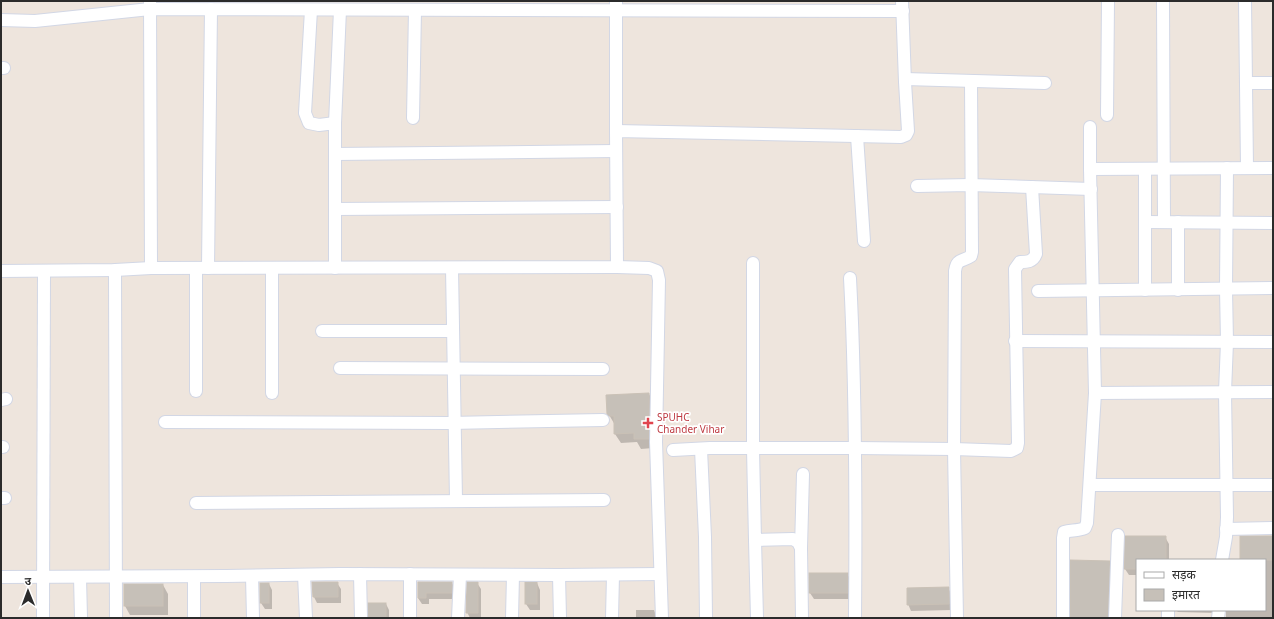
<svg xmlns="http://www.w3.org/2000/svg" width="1274" height="619" font-family="'Noto Sans','Noto Sans Devanagari',sans-serif">
	<rect width="100%" height="100%" fill="#eee5dd"/>
	<g fill="#0003">
		<polygon points="649,394 654,403 653,448 641,449 637,442 621,443 615,434 615,425 608,413"/>
		<polygon points="1273,536 1273,618 1226,618 1226,610 1265,610 1265,560 1241,560 1241,537"/>
		<polygon points="1165,537 1169,544 1169,560 1137,560 1137,575 1129,575 1125,569"/>
		<polygon points="1109,562 1113,569 1111,618 1072,618"/>
		<polygon points="847,574 851,580 851,599 814,599 810,593"/>
		<polygon points="313,583 337,583 341,589 341,603 317,603 314,597"/>
		<polygon points="418,583 452,583 455,589 455,599 429,599 429,604 422,604 418,598"/>
		<polygon points="477,583 481,589 481,618 470,618 467,612"/>
		<polygon points="526,583 537,583 540,590 540,610 530,610 526,604"/>
		<polygon points="269,584 272,590 272,609 265,609 261,603"/>
		<polygon points="163,585 168,594 168,615 130,615 125,606"/>
		<polygon points="948,588 952,595 952,610 911,611 908,604"/>
		<polygon points="386,604 389,610 389,618 369,618"/>
		<polygon points="636,610 654,610 657,618 636,618"/>
		<polygon points="1176,610 1219,610 1216,613 1178,612"/>
	</g>
	<g fill="#c6c0b8" stroke="#cac1b6">
		<polygon points="649,393 649,439 634,439 634,433 614,434 614,416 609,416 607,414 606,395"/>
		<polygon points="1125,536 1166,536 1166,560 1137,560 1137,569 1124,569"/>
		<rect x="1240" y="536" width="32" height="24"/>
		<polygon points="1070,560 1110,561 1108,618 1070,618"/>
		<rect x="809" y="573" width="39" height="20"/>
		<polygon points="312,582 338,582 338,597 313,597"/>
		<polygon points="418,582 452,582 452,593 426,593 426,598 418,598"/>
		<polygon points="467,582 478,582 478,613 466,613"/>
		<rect x="525" y="582" width="12" height="22"/>
		<rect x="260" y="583" width="9" height="20"/>
		<rect x="124" y="584" width="39" height="22"/>
		<polygon points="949,587 949,604 907,605 907,588"/>
		<rect x="368" y="603" width="18" height="15"/>
	</g>
	<g fill="none" stroke-linecap="round" stroke-linejoin="round">
		<g stroke="#d2d7e5" stroke-width="14">
			<g id="minor">
				<polyline points="150,1 151,268"/>
				<polyline points="616,1 616,131"/>
				<polyline points="1163,1 1164,222"/>
				<polyline points="1245,1 1247,168"/>
				<polyline points="311,10 305,113 309,123 319,125 335,123 335,268"/>
				<polyline points="1,20 35,21 150,9 903,11"/>
				<polyline points="1,68 4,68"/>
				<polyline points="905,79 1045,83"/>
				<polyline points="1246,83 1273,83"/>
				<polyline points="1107,115 1108,1"/>
				<polyline points="413,118 415,10"/>
				<polyline points="335,123 340,10"/>
				<polyline points="1090,127 1090,169"/>
				<polyline points="857,136 864,241"/>
				<polyline points="335,154 616,151"/>
				<polyline points="1273,168 1090,169 1095,393 1273,392"/>
				<polyline points="1145,169 1145,290"/>
				<polyline points="917,186 970,185 1091,189"/>
				<polyline points="335,209 617,207"/>
				<polyline points="1145,222 1273,223"/>
				<polyline points="1178,222 1178,290"/>
				<polyline points="753,263 753,449 755,540 793,539 798,542 801,548 802,618"/>
				<polyline points="617,267 649,268 657,271 659,280 656,442 662,618"/>
				<polyline points="196,268 196,391"/>
				<polyline points="208,268 211,9"/>
				<polyline points="452,268 456,500"/>
				<polyline points="115,270 116,618"/>
				<polyline points="1,271 115,270 151,268 617,267 616,131 901,137 906,135 908,131 905,82 902,1"/>
				<path d="M850 278C856 391 856 505 855 618"/>
				<polyline points="1038,291 1273,288"/>
				<polyline points="322,331 453,331"/>
				<polyline points="1015,341 1273,342"/>
				<polyline points="340,368 603,369"/>
				<polyline points="272,393 272,268"/>
				<polyline points="1,400 6,399"/>
				<polyline points="165,422 450,423 603,420"/>
				<polyline points="1,447 3,447"/>
				<polyline points="701,449 705,537 706,618"/>
				<path d="M673 450 710 448H855L954 449 1011 451 1017 448 1018 443 1015 269 1020 262C1027 262 1033 262 1036 254L1032 187"/>
				<polyline points="1091,485 1273,485"/>
				<polyline points="1,498 5,498"/>
				<polyline points="196,503 604,500"/>
				<polyline points="1226,529 1273,528"/>
				<polyline points="755,540 757,618"/>
				<polyline points="801,548 803,474"/>
				<polyline points="1222,560 1226,537 1227,517 1225,392 1227,342 1226,289 1227,168"/>
				<polyline points="360,574 361,618"/>
				<polyline points="410,574 410,618"/>
				<polyline points="304,575 306,618"/>
				<polyline points="559,575 560,618"/>
				<polyline points="252,576 253,618"/>
				<polyline points="1,577 226,576 340,574 559,575 660,574"/>
				<polyline points="80,577 81,618"/>
				<polyline points="43,618 44,271"/>
				<polyline points="194,618 194,577"/>
				<polyline points="458,618 460,575"/>
				<polyline points="512,618 513,575"/>
				<polyline points="612,618 613,575"/>
				<path d="M957 618 954 449 955 271C957 258 962 262 971 256L972 252 971 81"/>
				<path d="M1063 618V538L1064 532C1071 530 1078 531 1085 528L1087 523 1095 393"/>
				<polyline points="1115,618 1118,535"/>
				<polyline points="1168,618 1168,610"/>
				<polyline points="1218,618 1219,610"/>
			</g>
		</g>
		<use href="#minor" stroke="#fff" stroke-width="12"/>
	</g>
	<path fill="#e0444e" stroke="#fff" stroke-width="1.5" d="M646 417h4v4h4v4h-4v4h-4v-4h-4v-4h4z"/>
	<g text-anchor="middle" stroke-width="3.5" stroke-linejoin="round" paint-order="stroke">
		<g font-size="10" fill="#be3a42" stroke="#fff" text-anchor="start">
			<text x="657" y="421">SPUHC<tspan x="657" dy="12">Chander Vihar</tspan></text>
		</g>
	</g>
	<rect width="1274" height="619" fill="none" stroke="#2b2b2b" stroke-width="4"/>
	<rect x="1136" y="559" width="130" height="52" fill="#ffffff" stroke="#aaaaaa"/>
	<rect x="1144" y="572" width="20" height="6" fill="#ffffff" stroke="#aaaaaa"/>
	<text x="1172" y="579" font-size="12" fill="#2b2b2b">सड़क</text>
	<rect x="1144" y="589" width="20" height="12" fill="#c6c0b8" stroke="#aaaaaa"/>
	<text x="1172" y="599" font-size="12" fill="#2b2b2b">इमारत</text>
	<g transform="translate(28 591) rotate(359)" stroke="#ffffff" stroke-width="3" paint-order="stroke">
	<path d="M0-3L7 15L0 10L-7 15Z" fill="#2b2b2b"/>
	<text y="-6" font-size="11" font-weight="bold" text-anchor="middle" fill="#2b2b2b">उ</text>
	</g>
</svg>
